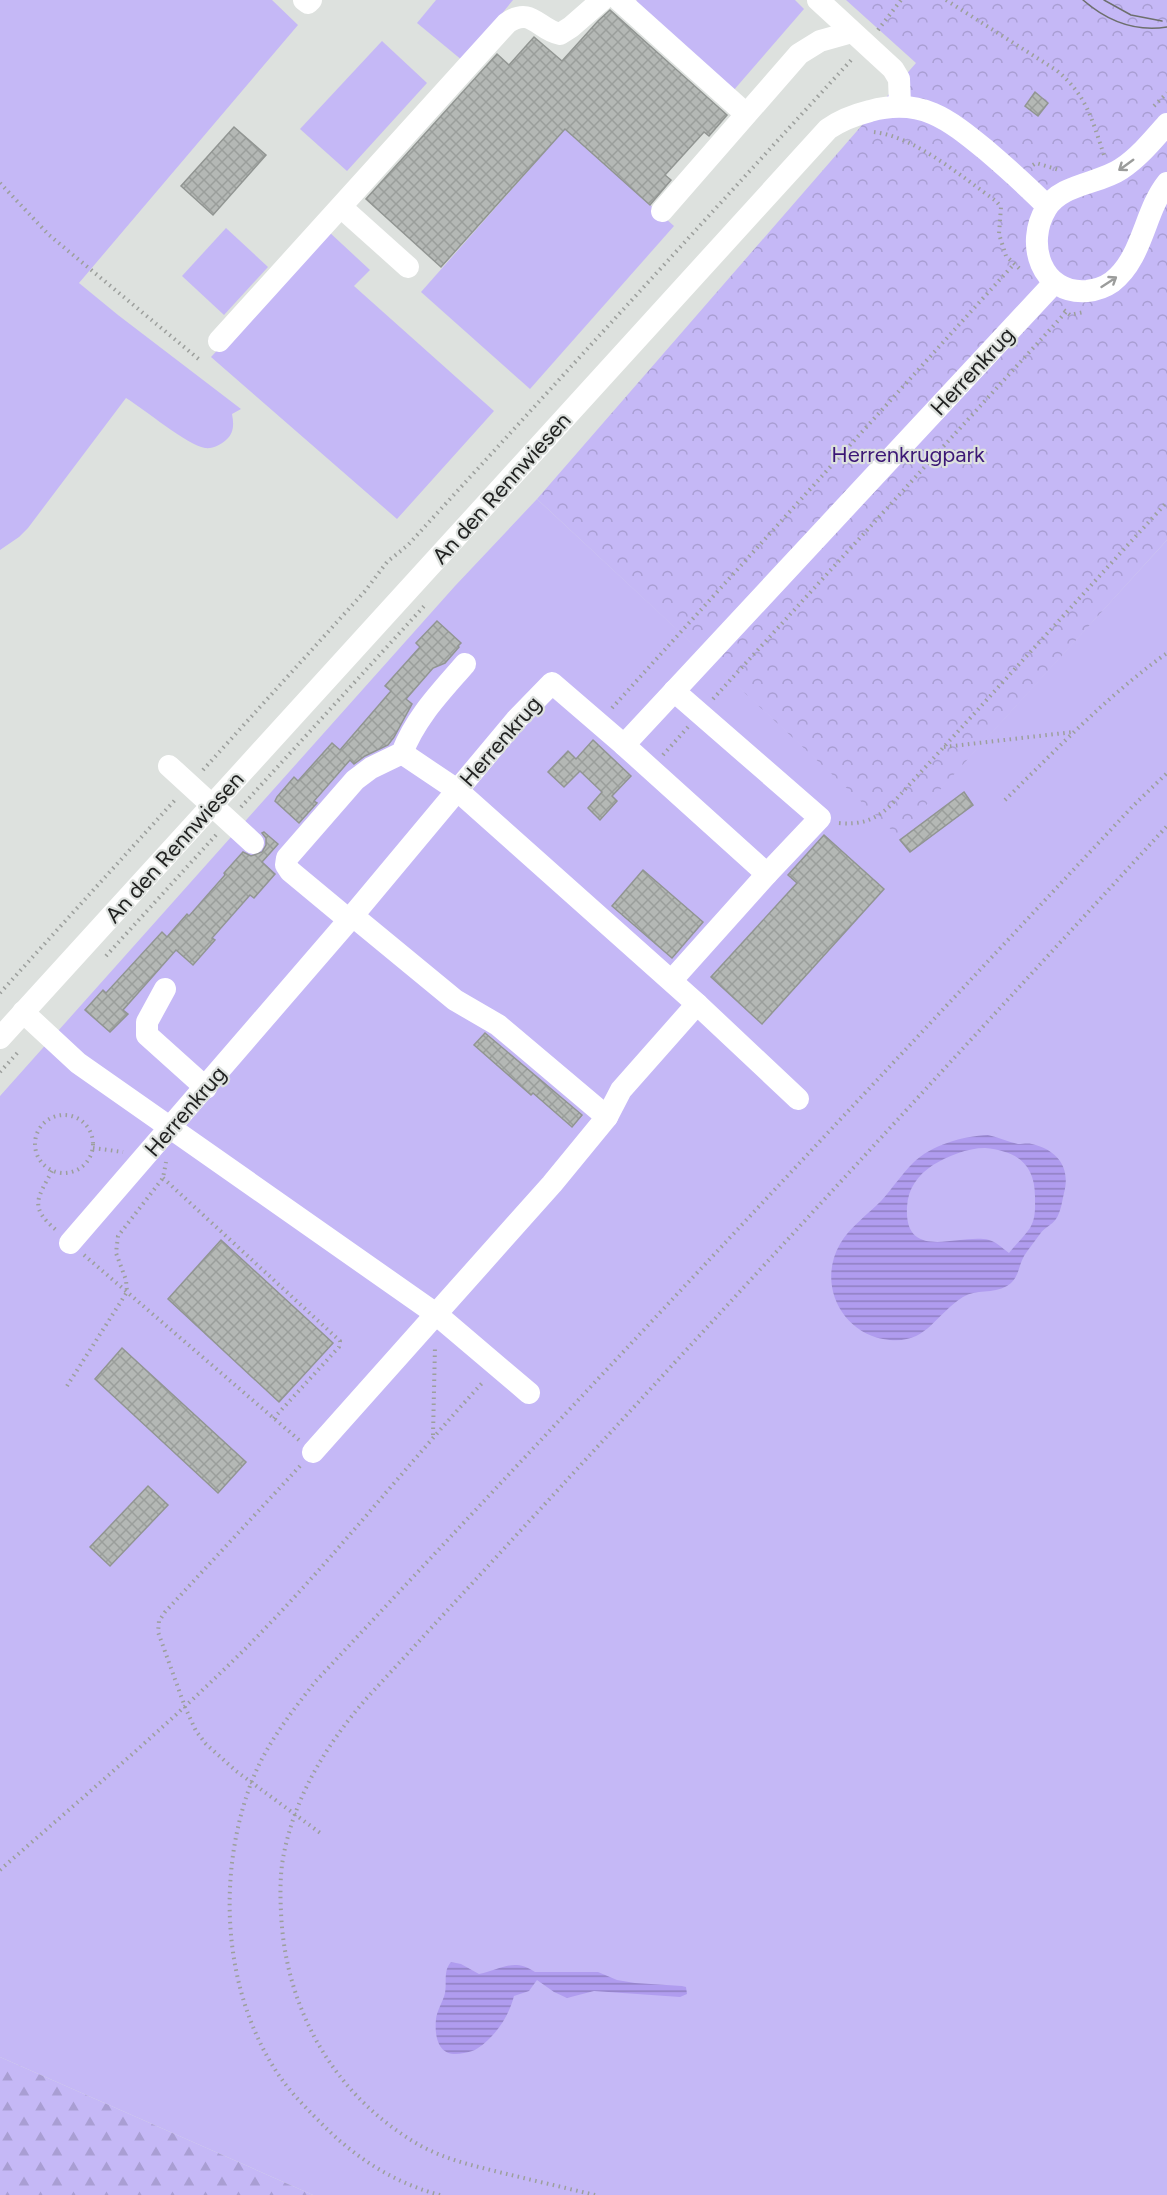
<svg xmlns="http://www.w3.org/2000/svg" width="1167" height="2195" font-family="Figtree,sans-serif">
	<defs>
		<pattern id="forest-firs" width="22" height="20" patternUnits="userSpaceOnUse" patternTransform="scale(1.5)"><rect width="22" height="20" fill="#c5b8f6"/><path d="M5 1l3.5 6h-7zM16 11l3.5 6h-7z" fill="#a99ed3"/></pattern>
		<pattern id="park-crowns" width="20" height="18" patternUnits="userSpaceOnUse" patternTransform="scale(1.5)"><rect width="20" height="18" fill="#c5b8f6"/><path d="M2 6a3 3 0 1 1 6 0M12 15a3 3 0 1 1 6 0" fill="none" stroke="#a99ed3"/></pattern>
		<pattern id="water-rules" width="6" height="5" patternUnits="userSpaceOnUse" patternTransform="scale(1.5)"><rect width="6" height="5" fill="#b09cef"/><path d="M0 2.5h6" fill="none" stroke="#8f7fc1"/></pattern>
		<pattern id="building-cross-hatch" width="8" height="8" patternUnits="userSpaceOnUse" patternTransform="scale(1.5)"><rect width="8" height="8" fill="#b4b8b5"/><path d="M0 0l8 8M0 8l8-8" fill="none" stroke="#9a9e9b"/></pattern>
	</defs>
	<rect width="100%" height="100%" fill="#dde1de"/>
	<g fill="#c5b8f6">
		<path d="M0 0H272L298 25 79 283 118 315 241 409 232 414C234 424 234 433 226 440 220 445 213 449 205 448 187 445 144 409 126 398L28 528 19 537 0 550Z"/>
		<polygon points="436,0 513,0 463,61 417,23"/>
		<polygon points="637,0 795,0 804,9 733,91 635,3"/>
		<polygon points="382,41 427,83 347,171 300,129"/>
		<polygon points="565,129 674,226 530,389 421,292"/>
		<polygon points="226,228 268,267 224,315 182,276"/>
		<polygon points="328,231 370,270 354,286 494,411 397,519 211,357"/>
		<polygon points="537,499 898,835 1167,540 1167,2195 313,2195 0,2057 0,1096 455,586"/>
	</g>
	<polygon fill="url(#forest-firs)" points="0,2057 313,2195 0,2195"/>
	<polygon fill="url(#park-crowns)" points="846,0 1167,0 1167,540 898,836 537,499 916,63"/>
	<g fill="url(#water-rules)" fill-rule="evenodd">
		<path d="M988 1135C998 1137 1008 1142 1018 1144 1023 1144 1027 1143 1032 1144 1057 1150 1071 1167 1064 1193 1062 1201 1061 1212 1056 1219 1052 1225 1045 1227 1040 1234 1035 1241 1029 1248 1024 1256 1018 1267 1019 1279 1007 1286 993 1294 976 1289 963 1297 933 1316 926 1347 883 1339 839 1330 818 1282 840 1244 849 1228 868 1214 881 1201 892 1189 901 1175 913 1163 931 1145 963 1136 988 1135ZM985 1148C1017 1151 1035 1164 1035 1197 1035 1208 1036 1218 1030 1228 1024 1237 1015 1245 1009 1253 1002 1248 997 1242 989 1240 959 1233 904 1263 907 1207 908 1188 918 1175 933 1165 948 1156 967 1148 985 1148Z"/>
		<path d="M451 1962 461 1964 479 1974C501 1970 513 1957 535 1972H598L617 1980 635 1983 682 1986 686 1987 687 1994 680 1997 594 1991 567 1998 554 1992 537 1980 529 1991 514 1996C509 2016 495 2037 478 2048 474 2051 469 2052 464 2053 440 2059 434 2040 436 2019 437 2010 443 2002 445 1993 447 1982 443 1971 451 1962Z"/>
	</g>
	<g fill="url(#building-cross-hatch)" stroke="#919592" stroke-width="1.5">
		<polygon points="610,10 727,115 709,136 704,132 665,175 671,180 650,205 565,129 441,267 366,199 497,54 509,65 534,37 562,61 598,21"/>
		<polygon points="1035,92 1048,103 1038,116 1025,106"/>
		<polygon points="234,127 266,155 213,215 181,186"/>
		<polygon points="437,621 461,643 458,646 459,647 445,663 433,668 406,699 412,704 394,737 388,745 365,756 354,764 350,760 314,801 317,803 299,823 275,801 277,797 294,777 298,781 332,743 340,750 391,691 385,686 420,647 416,643"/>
		<polygon points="593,740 631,776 612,796 617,801 600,820 588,808 602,792 580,771 564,787 548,772 568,751 576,759"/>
		<polygon points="964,792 973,805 910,852 900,840"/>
		<polygon points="264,832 278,844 262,862 275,874 254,898 250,895 212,938 215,940 193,965 176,950 123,1010 128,1014 110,1032 85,1010 103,990 106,993 162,932 167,937 187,914 189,916 225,875 224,873 243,852 251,856 262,852 266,845 266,838 262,833"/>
		<polygon points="824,835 884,889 762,1024 711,977 797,883 788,875"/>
		<polygon points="643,870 703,922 672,958 612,906"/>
		<polygon points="485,1033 582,1115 572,1127 533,1093 531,1095 474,1045"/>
		<polygon points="221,1240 333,1343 279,1402 168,1299"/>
		<polygon points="122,1348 246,1462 218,1493 95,1379"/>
		<polygon points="148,1486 168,1505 110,1566 90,1547"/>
	</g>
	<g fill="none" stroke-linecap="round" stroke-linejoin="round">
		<g stroke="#9c9f9c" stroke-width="4" stroke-dasharray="1.5 4.5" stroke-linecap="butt">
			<path d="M946 0 1056 70C1087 95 1092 120 1104 155"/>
			<polyline points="878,30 901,0"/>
			<polyline points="1154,106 1167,93"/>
			<path d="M874 132C916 137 962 177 996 201L1001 207 999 234 1006 256 1021 270"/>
			<polyline points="1033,165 1036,163 1059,170"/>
			<polyline points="0,183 49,235 201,361"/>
			<polyline points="1064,310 1070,315 1084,312"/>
			<polyline points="713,699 1066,312"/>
			<polyline points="612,708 1014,264"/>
			<polyline points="944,747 1073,732"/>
			<polyline points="663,755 688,727"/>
			<polyline points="203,770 365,591 387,562 408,545 853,58"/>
			<path d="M1005 800C1057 749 1108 695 1167 653"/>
			<polyline points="241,807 426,604"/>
			<path d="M839 823C861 825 875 820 890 806L1167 502"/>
			<polyline points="106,956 216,835"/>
			<polyline points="0,993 175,800"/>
			<polyline points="0,1072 20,1050"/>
			<circle cx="64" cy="1144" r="29"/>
			<polyline points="93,1148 123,1152"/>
			<path d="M52 1171C37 1199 29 1207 56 1230"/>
			<polyline points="163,1178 340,1341 339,1347 273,1419"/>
			<polyline points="84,1255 299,1440"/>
			<polyline points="67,1386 127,1292 126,1280 116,1253 118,1236 163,1178 166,1162"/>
			<polyline points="433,1435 435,1346"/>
			<polyline points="300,1466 165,1612 159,1621 158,1632 185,1707 196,1731 206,1744 236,1771 323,1835"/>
			<path d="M0 1870C82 1798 165 1728 242 1652 328 1566 402 1470 484 1381"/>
			<path d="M440 2195C394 2183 354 2157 321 2123 305 2107 289 2091 276 2071 223 1989 217 1877 250 1786 264 1747 290 1714 315 1682L1132 807 1167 773"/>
			<path d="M595 2195C566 2188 536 2181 507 2174 478 2167 447 2160 421 2146 335 2097 285 2010 281 1912 280 1893 280 1872 284 1853 296 1794 327 1744 366 1699L1167 826"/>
		</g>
		<g stroke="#fff" stroke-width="22">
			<polyline points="304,0 308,3 311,0"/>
			<polyline points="619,0 746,114"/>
			<polyline points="818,0 893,69 899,79 900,105"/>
			<path d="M1167 124C1153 140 1139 157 1121 169 1099 184 1060 184 1046 209 1025 243 1041 295 1087 291 1096 290 1105 287 1112 282 1143 258 1144 212 1167 183"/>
			<polyline points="341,207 408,267"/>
			<polyline points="662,211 799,54 820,41 852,32"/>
			<path d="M219 341 507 23C532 6 538 30 560 34L571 27 602 0"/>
			<polyline points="624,745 767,874 820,818 674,691"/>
			<polyline points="169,766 253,843"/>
			<polyline points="353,916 455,1000 498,1025 607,1117"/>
			<path d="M349 920 290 871 286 865 287 858 355 780 371 768 402 753C416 717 440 693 465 664"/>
			<polyline points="672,980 767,874"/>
			<polyline points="165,989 147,1022 147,1035 206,1088"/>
			<polyline points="697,1004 798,1099"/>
			<polyline points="23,1012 78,1063 436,1314 529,1393"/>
			<path d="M0 1038 828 129C841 120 854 115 870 111 921 97 948 119 986 150 1007 168 1027 186 1047 206"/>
			<polyline points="70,1243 349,920 516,720 552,683 624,745 1054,283"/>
			<polyline points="313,1452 552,1184 607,1117 621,1090 697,1004 457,790 402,753"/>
		</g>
		<g stroke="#6d6f6d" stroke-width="1.5">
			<path d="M1083 0C1107 21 1135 32 1167 27"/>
			<polyline points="1104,0 1131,15 1162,21"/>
		</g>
	</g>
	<defs><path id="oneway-shaft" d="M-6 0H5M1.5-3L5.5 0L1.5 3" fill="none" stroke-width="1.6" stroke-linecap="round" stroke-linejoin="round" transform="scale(1.5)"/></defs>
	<g stroke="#9b9c9b">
		<use href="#oneway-shaft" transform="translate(1126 165) rotate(144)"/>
		<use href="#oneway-shaft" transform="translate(1109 282) rotate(-33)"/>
	</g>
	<g text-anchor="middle" stroke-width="4.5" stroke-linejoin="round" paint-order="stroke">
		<g font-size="22" fill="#212221" stroke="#dde1de">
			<text transform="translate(972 371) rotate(-47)" y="8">Herrenkrug</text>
			<text transform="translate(501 488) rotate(-48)" y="8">An den Rennwiesen</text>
			<text transform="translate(500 741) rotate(-49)" y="8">Herrenkrug</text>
			<text transform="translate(174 847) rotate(-48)" y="8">An den Rennwiesen</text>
			<text transform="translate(185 1111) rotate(-49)" y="8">Herrenkrug</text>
		</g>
		<g font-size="22" fill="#3c1876" stroke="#dde1de">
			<text x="908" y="462">Herrenkrugpark</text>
		</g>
	</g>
</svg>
